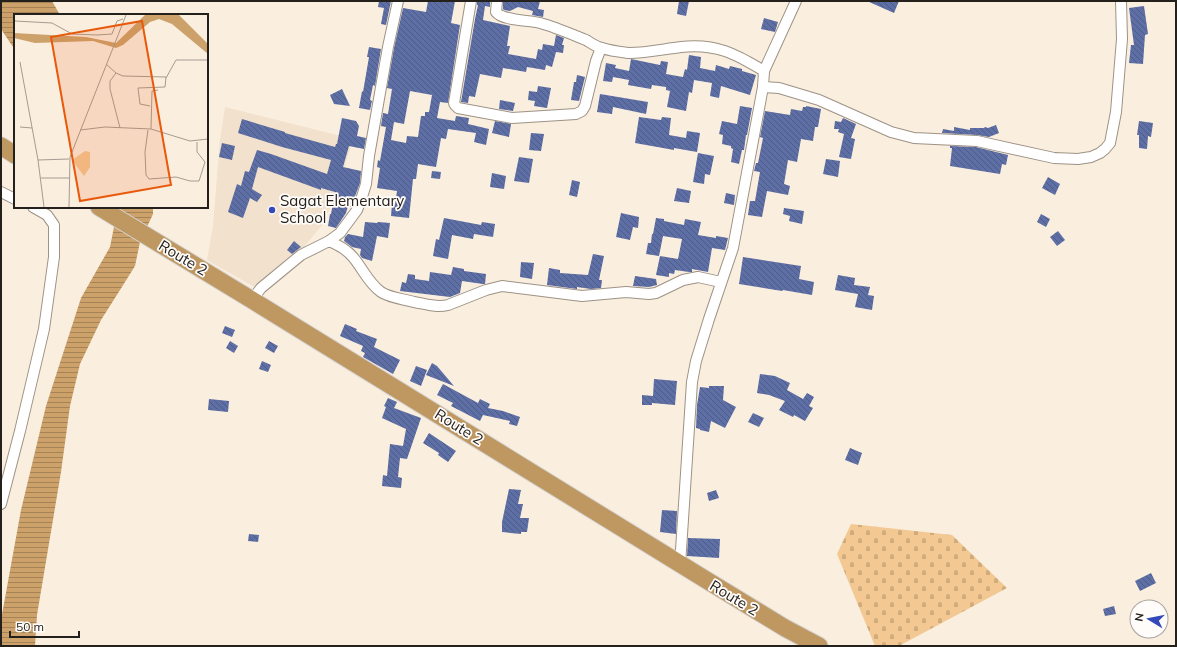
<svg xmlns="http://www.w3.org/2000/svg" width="1177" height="647" font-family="Mulish,sans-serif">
	<defs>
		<pattern id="cemetery-stones" width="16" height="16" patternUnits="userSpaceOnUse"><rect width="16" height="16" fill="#f3c892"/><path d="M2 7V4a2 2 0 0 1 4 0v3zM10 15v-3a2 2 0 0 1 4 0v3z" fill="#d0ac7d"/></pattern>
		<pattern id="water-rules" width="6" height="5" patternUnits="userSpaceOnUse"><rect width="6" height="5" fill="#cca16a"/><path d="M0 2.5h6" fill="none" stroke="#a58356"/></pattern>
		<pattern id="building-back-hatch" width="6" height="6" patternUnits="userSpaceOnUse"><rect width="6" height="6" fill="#5e6fa6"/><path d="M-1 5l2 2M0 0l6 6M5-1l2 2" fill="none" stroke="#4d5b86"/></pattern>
	</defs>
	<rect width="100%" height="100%" fill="#faeedf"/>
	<polygon fill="#f2e1cc" points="225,107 353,139 336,195 323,224 299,253 256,288 207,260 213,226 220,140"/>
	<polygon fill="url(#cemetery-stones)" points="851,524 952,535 1007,588 899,646 875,646 837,554"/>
	<g fill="url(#water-rules)">
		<polygon points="1,1 52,1 60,15 15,15 15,50 1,29"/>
		<polygon points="118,207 153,207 153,214 140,242 135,266 120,290 101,320 80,364 70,406 61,472 37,615 35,646 1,646 1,620 21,510 46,406 81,298 110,247"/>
	</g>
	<g fill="url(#building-back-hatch)" fill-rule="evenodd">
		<polygon points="379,1 391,1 386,25 381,24 384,8 378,7"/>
		<path d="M428 1H455L451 23 460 25 448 103 440 102 437 118 455 121 456 116 469 118 468 124 489 129 486 145 474 142 476 133 448 129 446 139 441 138 436 167 418 164 416 179H413L409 218 391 216 392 204 395 205 397 191 377 188 380 168 377 167 378 160 380 161 386 127 381 126 383 113 388 114 392 89 387 88 394 48 403 8 426 12ZM410 91 432 95 429 112H425V116H421L418 137 407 136 406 143 391 140 394 122 404 124Z"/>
		<polygon points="477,1 490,1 490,7 485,6 483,20 510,26 507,46 510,46 508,54 536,59 538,49 542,50 543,44 554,46 556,35 564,38 562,45 564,45 563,53 556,52 552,67 546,65 545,70 527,67 526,72 503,68 501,78 480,74 475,97 469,96 468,103 461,102 475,19 478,5 477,5"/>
		<polygon points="503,1 540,1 538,9 544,10 543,17 532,15 533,11 518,7 510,11 504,10 503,9"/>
		<polygon points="679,1 689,1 686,16 677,14"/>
		<polygon points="867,1 899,1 894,13"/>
		<polygon points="1144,6 1148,34 1145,35 1143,64 1129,63 1131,45 1134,45 1129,8"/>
		<polygon points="764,18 778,22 775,32 761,29"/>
		<polygon points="369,47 381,49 375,86 373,85 370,100 372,101 370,110 359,108 362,91 363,92 369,57 367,57"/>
		<polygon points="689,55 701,57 700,68 715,71 716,65 729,69 730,66 742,69 742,71 756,75 750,95 721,86 719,98 710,96 712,83 694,80 692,93 689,92 686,111 667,107 670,91 666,90 666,87 652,85 651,89 628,85 629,80 613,77 612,82 603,81 606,63 616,65 615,68 629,71 631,59 660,65 661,61 668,62 666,74 683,77 685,69 687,70"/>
		<polygon points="577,75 585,77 579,101 571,100 574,82 576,82"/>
		<polygon points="538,86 551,88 547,108 534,106 535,101 528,100 529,91 537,92"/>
		<polygon points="342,89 350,106 334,104 330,95"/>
		<polygon points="600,94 648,102 646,114 613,107 612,114 597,112"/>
		<polygon points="500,100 515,103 513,111 499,109"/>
		<polygon points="740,106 752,108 747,135 746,135 744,150 742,150 739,164 731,162 733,149 731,148 731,146 722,144 723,135 719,134 722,121 737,124"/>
		<polygon points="806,106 821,109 818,127 815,127 813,141 801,139 797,162 788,160 784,184 790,186 788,195 767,191 762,217 748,215 750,201 755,201 760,172 754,171 756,163 758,163 763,138 760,137 765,111 790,115 791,109 802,111 803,107 806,107"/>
		<polygon points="639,117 661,120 662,117 671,118 669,135 686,138 687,131 700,133 697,152 674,148 674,150 635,143"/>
		<polygon points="342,118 356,121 359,126 357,136 366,138 364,149 349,146 343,167 361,171 360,183 351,207 348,206 346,213 336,228 328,226 330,214 331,214 335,192 321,188 321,190 258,167 252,189 262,195 257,202 250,198 243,218 228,212 237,184 241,186 245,171 249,172 257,150 271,154 327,174 331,160 282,147 238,133 242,119 285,132 285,133 335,147 336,144 337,144"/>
		<polygon points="843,118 856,124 851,138 855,139 851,159 839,157 844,134 838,132 839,129 834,129 835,121 841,122"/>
		<polygon points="495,121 511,124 509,137 492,133"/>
		<polygon points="1139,121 1153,123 1151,137 1148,136 1147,149 1139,148 1139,135 1137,135"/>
		<polygon points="996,125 999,133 989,137 977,135 942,133 943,129 954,131 954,127 970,130 970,128 984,128 985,127 988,128"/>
		<polygon points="531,133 544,134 541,151 529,150"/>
		<polygon points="222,143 235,146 232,160 219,157"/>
		<polygon points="950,146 976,147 1008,155 1006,165 1002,164 1000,174 950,166 952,148 950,148"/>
		<polygon points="698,153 714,156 710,175 705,174 704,184 693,182"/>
		<polygon points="519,157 533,159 529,183 514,181"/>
		<polygon points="826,159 840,161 838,177 823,174"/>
		<polygon points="432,171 441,172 440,179 431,178"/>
		<polygon points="492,173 506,176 504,189 490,187"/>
		<polygon points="1048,177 1060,184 1055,195 1042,188"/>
		<polygon points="572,180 580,182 577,197 569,195"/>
		<polygon points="677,188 691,191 689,203 674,201"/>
		<polygon points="726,193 735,195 734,205 724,203"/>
		<polygon points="784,208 804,211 802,224 789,221 790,216 783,214"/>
		<polygon points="621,213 639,217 638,228 633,227 630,240 616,237"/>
		<polygon points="1041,214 1050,219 1046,227 1037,222"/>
		<polygon points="444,218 481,225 482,222 495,224 493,237 474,234 473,239 452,235 448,259 433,256 436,239 439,240"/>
		<polygon points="656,218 664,219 664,221 684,225 685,219 701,222 698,235 716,238 716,236 728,238 725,250 712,248 708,272 692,269 692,272 689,272 675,270 674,274 669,273 669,277 656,275 660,256 678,259 682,239 663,236 659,256 646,254 648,243 651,243 652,234 653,234"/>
		<polygon points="365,222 377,223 378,222 390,223 388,238 377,236 372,261 362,258 360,255 361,249 352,247 344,241 345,237 348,234 363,237"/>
		<polygon points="1058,231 1065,240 1057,246 1050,237"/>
		<polygon points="294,241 301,247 292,254 287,250"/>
		<polygon points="593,254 604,256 599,280 602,280 601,288 591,289 577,287 577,289 547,285 549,268 560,270 560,273 588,275"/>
		<polygon points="743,257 801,266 799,279 814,282 812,295 783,290 782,291 739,284"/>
		<polygon points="521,262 534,263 532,279 520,277"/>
		<polygon points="453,267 464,269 464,271 486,274 485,284 483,284 462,281 460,293 450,297 400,291 402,282 406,283 408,274 415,275 415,279 429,281 430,272 451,275"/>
		<polygon points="838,275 855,278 854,285 870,287 868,295 874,296 872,310 855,307 858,294 835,290"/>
		<polygon points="635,276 656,279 657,285 649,287 633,286"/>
		<polygon points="345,324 357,329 356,331 377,339 374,347 400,360 393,374 363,357 365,353 361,351 363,346 340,336"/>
		<polygon points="225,326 235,330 232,337 222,333"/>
		<polygon points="230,341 238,346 234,353 226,348"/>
		<polygon points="269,341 278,346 274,353 265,348"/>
		<polygon points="262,361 271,365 268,372 259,369"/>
		<polygon points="432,363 437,366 454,386 426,375"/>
		<polygon points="416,366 427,370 421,386 410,381"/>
		<polygon points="760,374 775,376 790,383 787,390 803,399 807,393 814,397 809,406 813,408 805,421 794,415 793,417 779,410 785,401 769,395 757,393"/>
		<polygon points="654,379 677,381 675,405 652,403 652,405 642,405 642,395 653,396"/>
		<polygon points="443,384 478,403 480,399 490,404 488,408 503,411 520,417 517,426 509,424 510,421 483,415 480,421 451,406 453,403 437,395"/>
		<polygon points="709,386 724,386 723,400 736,407 725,428 711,421 709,432 700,430 700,429 696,428 697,405 700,387 709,388"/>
		<polygon points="388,398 397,402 394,408 421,418 407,459 400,458 398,477 402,478 401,488 382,486 383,475 387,476 390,444 403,446 406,429 382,418 386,407 384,406"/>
		<polygon points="209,399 229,401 228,412 208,410"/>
		<polygon points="753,413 764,418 759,427 748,422"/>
		<polygon points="429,433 456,451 448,462 438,455 439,453 423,443"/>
		<polygon points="850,448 862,453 858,465 845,460"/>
		<polygon points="509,489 521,490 518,504 523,504 520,518 529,518 527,532 521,532 521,534 502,532 502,522"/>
		<polygon points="716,490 719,498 709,501 707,493"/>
		<polygon points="662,510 677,511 676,534 660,532"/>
		<polygon points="249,534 259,535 258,542 248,541"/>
		<polygon points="688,538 720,539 719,558 687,556"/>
		<polygon points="1151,573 1156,583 1140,591 1135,581"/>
		<polygon points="1114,606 1116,614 1105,616 1103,609"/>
	</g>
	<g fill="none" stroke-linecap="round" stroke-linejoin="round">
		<g stroke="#9d9285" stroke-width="12">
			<g id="minor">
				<polyline points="471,1 454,103 455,105 458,108 512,118 576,114 582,111 585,106 596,61 601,48"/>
				<path d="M497 1 496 12C503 21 529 20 540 23 555 27 571 34 586 40 591 43 596 47 602 48 611 51 621 52 629 53 647 53 664 49 681 47 716 43 736 54 764 71"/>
				<polyline points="763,87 779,88 819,100 891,132 914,138 977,141 1054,158 1078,159 1091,157 1100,153 1105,149 1110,143 1116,112 1122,39 1121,1"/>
				<polyline points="1,192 15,199"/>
				<polyline points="329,241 340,233 357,210 361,200 366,184 369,156 388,47 398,1"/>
				<path d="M252 300 261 288 301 255 329 241C336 244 346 249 352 256 362 267 368 283 381 292 390 298 404 299 414 302 426 304 436 308 448 305L486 290 502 286 582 296 626 292 649 294 656 293 683 280 698 277 721 282"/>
				<polyline points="1,504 20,431 44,329 54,257 54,225 47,215 33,207"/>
				<polyline points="680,565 692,382 696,361 709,319 733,248 763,87 764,71 796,1"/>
			</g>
		</g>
		<g stroke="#d3d2d1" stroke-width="19">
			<g id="trunk">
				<polyline points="1,146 15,155"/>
				<polyline points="99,207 252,300 703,578 785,628 819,646"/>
			</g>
		</g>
		<use href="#minor" stroke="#fff" stroke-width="10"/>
		<use href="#trunk" stroke="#bf9760" stroke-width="17"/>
	</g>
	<circle fill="#3448ba" stroke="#fffcfa" stroke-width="1.5" cx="272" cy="210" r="4"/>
	<g text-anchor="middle" stroke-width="3.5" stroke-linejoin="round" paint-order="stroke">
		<g font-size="15" fill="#24201b" stroke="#fffcfa" text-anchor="start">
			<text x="280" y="206">Sagat Elementary<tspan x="280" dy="17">School</tspan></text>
		</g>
		<g font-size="15" fill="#24201b" stroke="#fffcfa">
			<text transform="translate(183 258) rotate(31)" y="5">Route 2</text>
			<text transform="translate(459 427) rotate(32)" y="5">Route 2</text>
			<text transform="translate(734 598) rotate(31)" y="5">Route 2</text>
		</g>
	</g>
	<g transform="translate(14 14)">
		<rect width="194" height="194" fill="#faeedf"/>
		<path d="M71 137 76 138V153L70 162 58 146Z" fill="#f3c892"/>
		<path d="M131 1H165L194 30V40L158 10 145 5 136 8 109 31 102 34 79 27 21 29 0 24V19L72 23 102 29Z" fill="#cca16a"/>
		<path fill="none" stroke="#a49c91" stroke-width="1" d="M0 4 1 7 38 9 58 20 83 21 98 20 103 7 109 5M6 48 24 146 30 193M92 50 102 59 96 67V75L106 114M102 59 109 62 152 63 151 73 124 74 126 90 136 92M152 64 162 46H193M6 113 18 114M137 115 138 77 144 76M66 116 91 113 137 115 176 127 194 125M134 116 131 138 132 161 135 165 162 163 176 167H185L191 148 183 138V128M24 146 55 145M27 164H55M55 193 56 143 112 1"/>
		<path fill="#e8590c" fill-opacity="0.15" stroke="#e8590c" stroke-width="2" d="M128 7 157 171 66 187 37 23Z"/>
		<rect width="194" height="194" fill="none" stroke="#24201b" stroke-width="2"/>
	</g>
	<rect width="1177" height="647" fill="none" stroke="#24201b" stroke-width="4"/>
	<g transform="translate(1149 619) rotate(280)"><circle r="19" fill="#fffcfa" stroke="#a7a4a1"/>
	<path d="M0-3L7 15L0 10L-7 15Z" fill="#3448ba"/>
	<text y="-6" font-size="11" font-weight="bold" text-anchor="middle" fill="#24201b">N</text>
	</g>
	<path d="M10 631v6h69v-6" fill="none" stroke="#24201b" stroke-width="2"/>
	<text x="16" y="631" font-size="12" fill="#24201b" stroke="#fffcfa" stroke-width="3" paint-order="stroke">50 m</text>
</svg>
